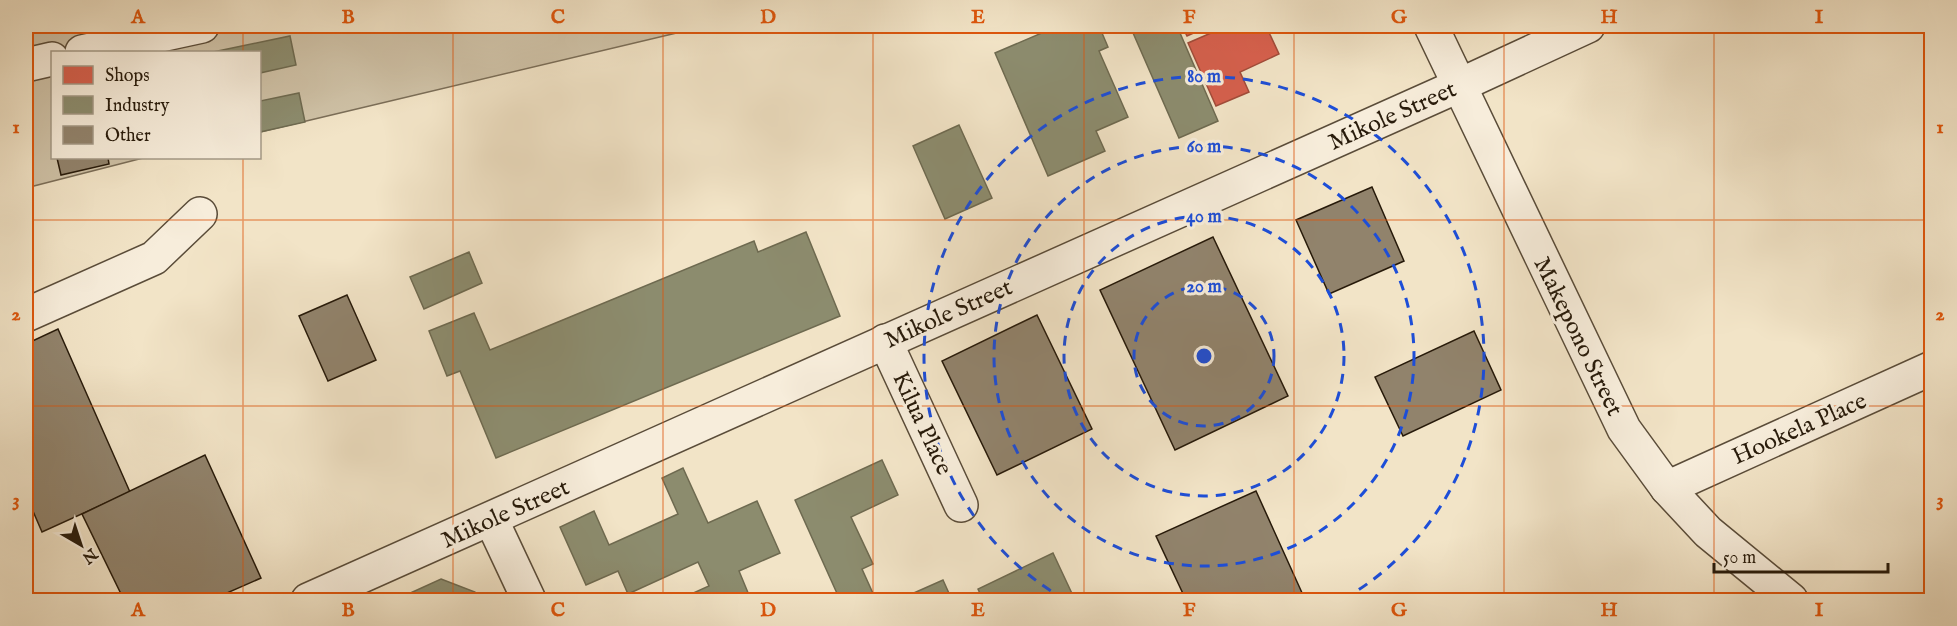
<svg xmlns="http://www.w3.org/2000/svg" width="1957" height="626" font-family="'IM FELL English',serif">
	<rect width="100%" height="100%" fill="#f2e4c7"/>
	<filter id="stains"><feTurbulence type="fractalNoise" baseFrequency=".00333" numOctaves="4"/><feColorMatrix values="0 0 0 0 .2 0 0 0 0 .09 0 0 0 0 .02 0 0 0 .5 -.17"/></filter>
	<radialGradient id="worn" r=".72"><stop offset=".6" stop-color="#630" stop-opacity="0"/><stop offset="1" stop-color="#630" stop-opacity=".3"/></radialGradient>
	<polygon fill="#cfc2a7" stroke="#7b6e58" stroke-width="1.5" points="26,26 706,26 260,132 260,52 52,52 52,158 143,158 26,188"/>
	<g fill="#d6604d" stroke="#a24b39" stroke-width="1.5">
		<polygon points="1182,26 1209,26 1187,36"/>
		<polygon points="1227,26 1266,26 1279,54 1240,72 1249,92 1216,106 1188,43"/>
	</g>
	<g fill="#8c8c6e" stroke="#6e6a50" stroke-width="1.5">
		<polygon points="1058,26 1099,26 1108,47 1099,51 1128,117 1096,131 1105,151 1048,176 995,53"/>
		<polygon points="1130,26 1177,26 1218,121 1179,138"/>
		<polygon points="290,36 296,65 260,73 260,52 213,52"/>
		<polygon points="299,93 305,122 260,132 260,101"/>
		<polygon points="959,125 992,198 945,219 913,146"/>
		<polygon points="806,232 840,316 496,458 460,371 447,376 429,331 474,313 490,350 754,241 758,252"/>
		<polygon points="469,252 482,283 424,309 410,277"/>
		<polygon points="882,460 898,495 851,517 873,564 862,569 876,600 840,600 795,500"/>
		<polygon points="683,468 708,523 757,501 780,553 739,571 751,600 678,600 709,586 698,562 628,594 618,571 586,585 560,527 594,511 609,545 678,514 662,478"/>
		<polygon points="1053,553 1075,600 983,600 978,589"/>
		<polygon points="441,579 475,592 479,600 395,600"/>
		<polygon points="943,580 952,600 898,600"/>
	</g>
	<g fill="#91836c" stroke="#271a0a" stroke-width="1.5">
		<polygon points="57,158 108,158 109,164 61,175"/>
		<polygon points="1372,187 1404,261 1329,294 1296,220"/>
		<polygon points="1213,237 1288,396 1175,450 1100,290"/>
		<polygon points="347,295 376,360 328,381 299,316"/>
		<polygon points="1037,315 1092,429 997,475 942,361"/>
		<polygon points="58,329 130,492 42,532 26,495 26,344"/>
		<polygon points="1474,331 1501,390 1403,436 1375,377"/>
		<polygon points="205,455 261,578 211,600 124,600 82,514"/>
		<polygon points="1256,491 1303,595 1290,600 1186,600 1156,536"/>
	</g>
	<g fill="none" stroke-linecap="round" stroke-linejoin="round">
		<g stroke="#5a4c39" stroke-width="36">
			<g id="minor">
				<polyline points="1431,26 1624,429 1667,488 1708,532 1791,600"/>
				<polyline points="82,52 202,26"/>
				<polyline points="26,65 52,59"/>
				<polyline points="26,315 154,258 200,214"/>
				<polyline points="885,341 961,505"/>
				<polyline points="1667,488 1932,368"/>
				<polyline points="491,519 529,600"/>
				<polyline points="308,600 1458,86 1588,26"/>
			</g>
		</g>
		<use href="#minor" stroke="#f7eddb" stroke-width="33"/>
	</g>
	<path fill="none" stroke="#de560c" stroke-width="1.5" stroke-opacity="0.55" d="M243 26V52M453 26V600M663 26V600M873 26V600M1084 26V600M1294 26V600M1504 26V600M1714 26V600M243 158V600M26 220H1932M26 406H1932"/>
	<g fill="none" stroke="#1d4ed8" stroke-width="3" stroke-dasharray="10 8">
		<circle cx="1204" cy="356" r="70"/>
		<circle cx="1204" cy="356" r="140"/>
		<circle cx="1204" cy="356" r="210"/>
		<path d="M1066 600A280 280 0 1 1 1342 600"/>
	</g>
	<g text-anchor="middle" stroke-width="6" stroke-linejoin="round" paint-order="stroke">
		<g font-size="24" fill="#271a0a" stroke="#f7eddb">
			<text transform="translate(1392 115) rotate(-24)" y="8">Mikole Street</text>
			<text transform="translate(948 313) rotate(-24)" y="8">Mikole Street</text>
			<text transform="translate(1579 336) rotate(64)" y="8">Makepono Street</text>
			<text transform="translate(923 423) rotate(65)" y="8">Kilua Place</text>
			<text transform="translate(1799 428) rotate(-24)" y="8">Hookela Place</text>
			<text transform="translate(505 513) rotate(-24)" y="8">Mikole Street</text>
		</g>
	</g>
	<circle cx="1204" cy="356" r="9" fill="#1d4ed8" stroke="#f7eddb" stroke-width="3"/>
	<g font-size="18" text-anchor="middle" font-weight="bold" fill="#1d4ed8" stroke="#f7eddb" stroke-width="6" stroke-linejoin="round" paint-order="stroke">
		<text x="1204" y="82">80 m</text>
		<text x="1204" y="152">60 m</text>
		<text x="1204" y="222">40 m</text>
		<text x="1204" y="292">20 m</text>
	</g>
	<rect width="1957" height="626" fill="none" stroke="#f2e4c7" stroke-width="66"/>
	<rect x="51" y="51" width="210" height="108" fill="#f7eddb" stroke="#a49987" stroke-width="1.5"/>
	<rect x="63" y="66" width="30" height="18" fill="#d6604d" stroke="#a49987" stroke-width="1.5"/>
	<text x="105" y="81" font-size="18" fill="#271a0a">Shops</text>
	<rect x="63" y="96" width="30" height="18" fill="#8c8c6e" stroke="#a49987" stroke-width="1.5"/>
	<text x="105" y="111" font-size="18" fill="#271a0a">Industry</text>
	<rect x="63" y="126" width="30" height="18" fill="#91836c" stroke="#a49987" stroke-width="1.5"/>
	<text x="105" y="141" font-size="18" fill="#271a0a">Other</text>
	<g transform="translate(81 545) rotate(141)" stroke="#f7eddb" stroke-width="4.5" paint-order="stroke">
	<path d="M0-4.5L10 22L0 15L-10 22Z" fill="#271a0a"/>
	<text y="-9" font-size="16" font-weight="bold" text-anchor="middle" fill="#271a0a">N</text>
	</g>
	<path d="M1714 563v9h174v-9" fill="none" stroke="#271a0a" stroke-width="3"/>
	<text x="1723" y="563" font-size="18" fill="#271a0a" stroke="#f7eddb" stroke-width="4.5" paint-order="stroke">50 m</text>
	<rect x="33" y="33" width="1891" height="560" fill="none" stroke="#de560c" stroke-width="2"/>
	<g font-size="20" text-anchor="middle" font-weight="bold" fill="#de560c">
		<text x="138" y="23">A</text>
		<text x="348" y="23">B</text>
		<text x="558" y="23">C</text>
		<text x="768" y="23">D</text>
		<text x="978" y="23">E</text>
		<text x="1189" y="23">F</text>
		<text x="1399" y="23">G</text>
		<text x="1609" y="23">H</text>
		<text x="1819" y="23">I</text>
		<text x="16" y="133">1</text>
		<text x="1940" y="133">1</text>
		<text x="16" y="320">2</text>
		<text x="1940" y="320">2</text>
		<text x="16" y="506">3</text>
		<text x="1940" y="506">3</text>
		<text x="138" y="616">A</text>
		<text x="348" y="616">B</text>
		<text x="558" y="616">C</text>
		<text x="768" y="616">D</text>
		<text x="978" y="616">E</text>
		<text x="1189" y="616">F</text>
		<text x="1399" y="616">G</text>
		<text x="1609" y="616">H</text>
		<text x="1819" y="616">I</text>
	</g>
	<rect width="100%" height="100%" filter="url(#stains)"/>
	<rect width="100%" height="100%" fill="url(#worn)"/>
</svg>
